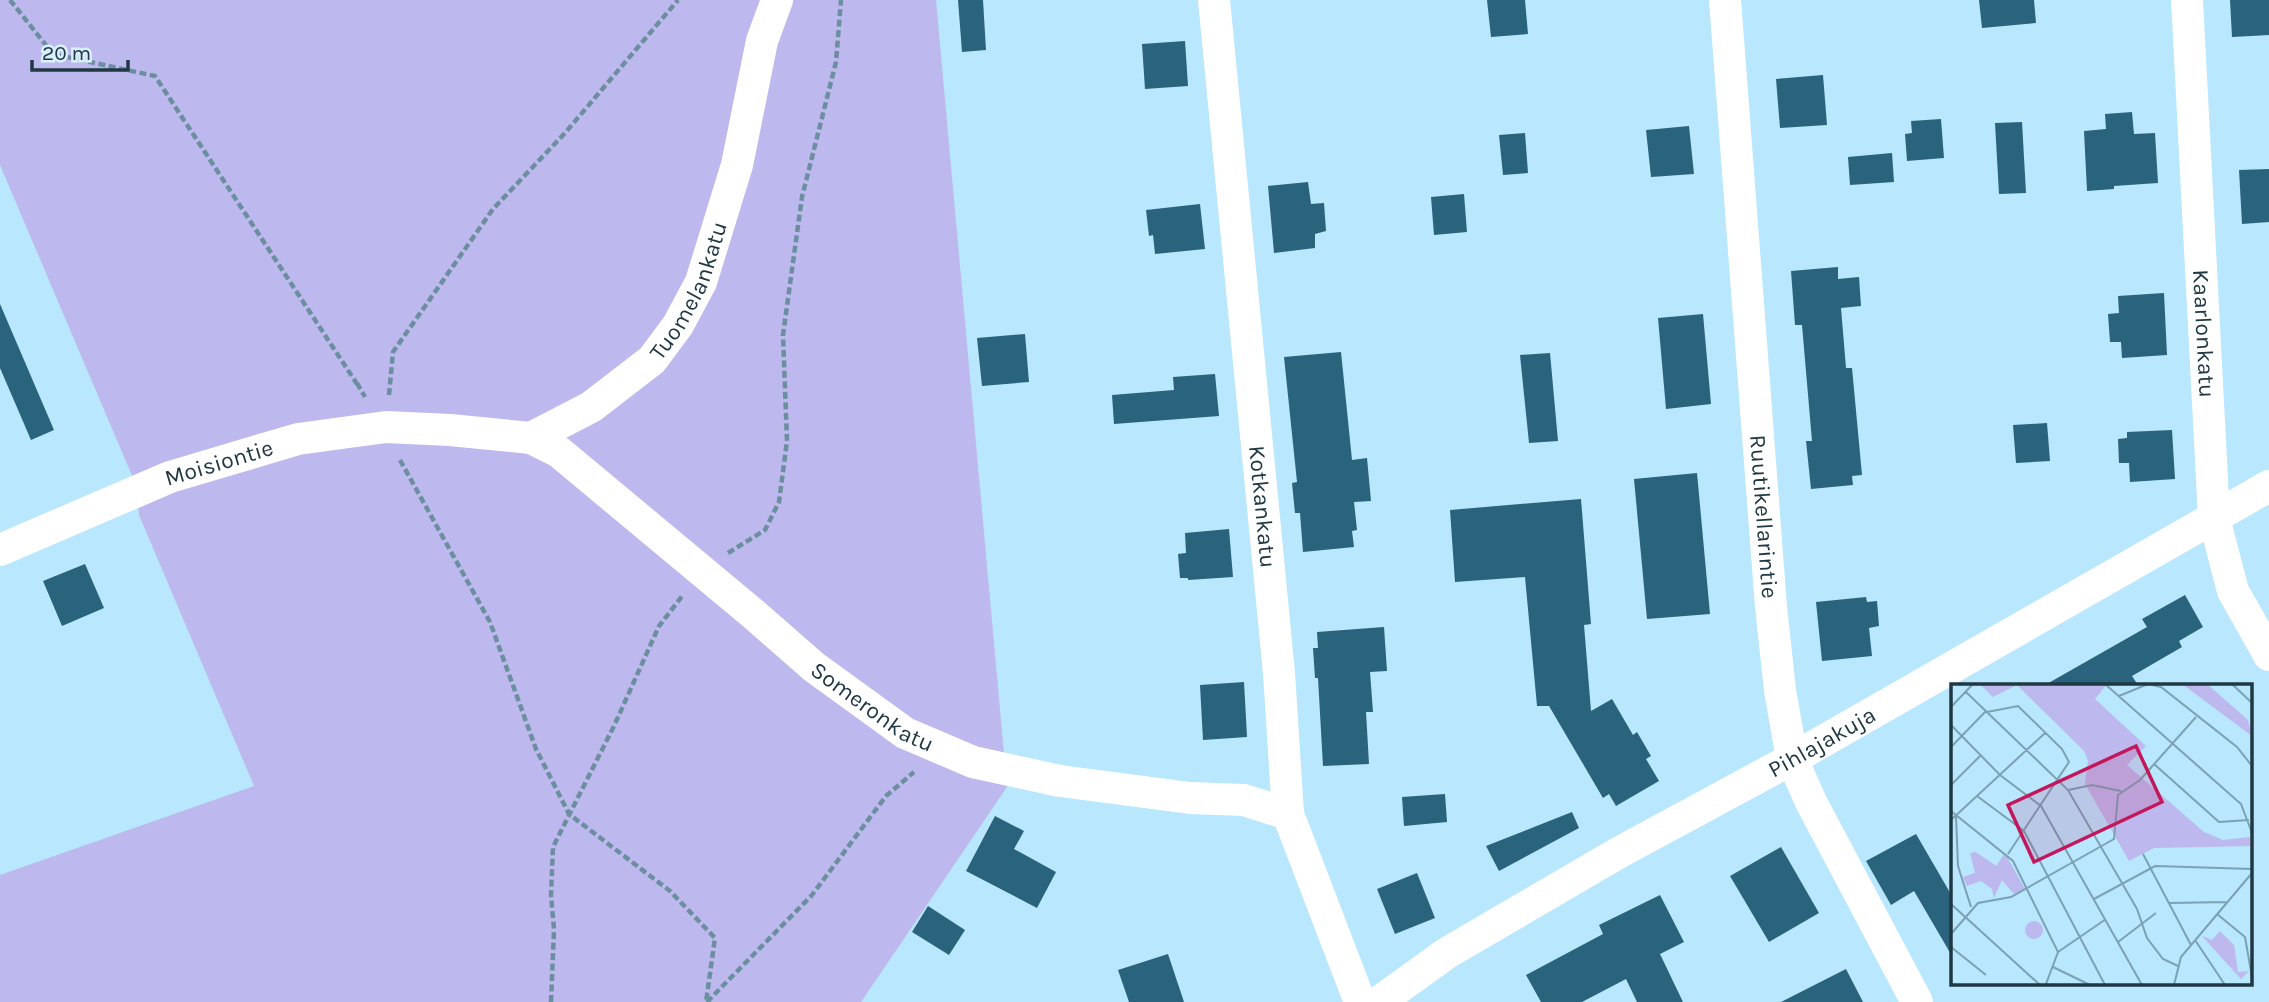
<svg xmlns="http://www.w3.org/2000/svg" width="2269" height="1002" font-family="Karla,sans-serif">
	<rect width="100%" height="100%" fill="#b8e7fe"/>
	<polygon fill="#bdb8ee" points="0,0 936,0 1007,787 861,1002 0,1002 0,875 254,786 139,515 136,485 0,165"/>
	<g fill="#2a637c">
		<polygon points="958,0 983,0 986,50 962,52"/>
		<polygon points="1487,0 1525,0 1528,34 1491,37"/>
		<polygon points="1979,0 2034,0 2036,23 1982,28"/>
		<polygon points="2230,0 2269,0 2269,35 2232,37"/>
		<polygon points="1185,41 1188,86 1145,89 1142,44"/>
		<polygon points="1823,75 1827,125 1780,128 1776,79"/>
		<polygon points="2132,112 2134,134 2155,133 2158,183 2114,186 2114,189 2087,191 2084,131 2106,129 2105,114"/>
		<polygon points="1941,119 1944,158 1907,161 1905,134 1912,133 1911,121"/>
		<polygon points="2022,122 2026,193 1999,194 1995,123"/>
		<polygon points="1689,126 1694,174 1651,177 1646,130"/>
		<polygon points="1525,133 1528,173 1503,175 1499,135"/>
		<polygon points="1892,153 1894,182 1850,185 1848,157"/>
		<polygon points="2269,169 2269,222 2242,224 2239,170"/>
		<polygon points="1308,182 1311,204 1324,203 1326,231 1315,234 1315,248 1274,253 1268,186"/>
		<polygon points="1464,194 1467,232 1434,235 1431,197"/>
		<polygon points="1200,204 1205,249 1155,254 1153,235 1149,236 1146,210"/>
		<polygon points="1838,267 1838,279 1859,277 1861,306 1841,308 1846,368 1852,368 1862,475 1852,476 1853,485 1811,489 1806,441 1812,441 1802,325 1795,325 1791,271"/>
		<polygon points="2164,293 2167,355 2122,358 2121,342 2110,342 2108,314 2119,313 2118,296"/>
		<polygon points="0,304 54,430 31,440 0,368"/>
		<polygon points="1703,314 1711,404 1666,409 1658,318"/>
		<polygon points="1025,334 1029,382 982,386 977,338"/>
		<polygon points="1341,352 1352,460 1367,458 1371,501 1354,502 1357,530 1352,531 1354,547 1303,552 1300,513 1295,513 1292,483 1297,482 1284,357"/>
		<polygon points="1550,353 1558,441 1529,443 1520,355"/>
		<polygon points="1215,374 1219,416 1114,424 1112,395 1174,390 1173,377"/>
		<polygon points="2047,423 2050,461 2016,463 2013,425"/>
		<polygon points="2172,430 2175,479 2130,482 2129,463 2119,463 2118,439 2127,438 2127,432"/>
		<polygon points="1697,473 1710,614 1647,619 1634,479"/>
		<polygon points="1581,499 1591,624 1584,625 1591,711 1612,699 1633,735 1637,732 1651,756 1646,759 1659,781 1616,806 1609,794 1603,798 1549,706 1537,706 1525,577 1455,582 1450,510"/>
		<polygon points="1229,529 1233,577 1188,580 1188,578 1180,578 1178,554 1186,553 1185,533"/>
		<polygon points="85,564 104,608 62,626 43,581"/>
		<polygon points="2185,595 2203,627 2179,641 2182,647 2132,676 2138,685 2045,685 2147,627 2142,619"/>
		<polygon points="1866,597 1867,602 1877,601 1879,626 1869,628 1872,656 1822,661 1816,602"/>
		<polygon points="1384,627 1387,671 1370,672 1373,712 1366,712 1369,764 1323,766 1318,678 1315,678 1313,648 1318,648 1317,632"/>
		<polygon points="1244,682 1247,737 1203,740 1200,685"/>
		<polygon points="1445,794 1447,822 1404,826 1402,797"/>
		<polygon points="1572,812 1579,828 1499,871 1486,846"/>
		<polygon points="995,816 1024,831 1014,849 1056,872 1037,908 966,871"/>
		<polygon points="1916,834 1952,896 1952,956 1914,891 1891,905 1866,861"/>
		<polygon points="1781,847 1819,913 1769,942 1730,876"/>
		<polygon points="1417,873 1435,918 1395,934 1377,889"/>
		<polygon points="1660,895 1684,942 1660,954 1683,1002 1637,1002 1626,979 1582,1002 1541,1002 1526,975 1603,934 1599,925"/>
		<polygon points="928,906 965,930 949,955 912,932"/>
		<polygon points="1168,954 1184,1002 1129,1002 1118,970"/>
		<polygon points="1846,969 1863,1002 1781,1002"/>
	</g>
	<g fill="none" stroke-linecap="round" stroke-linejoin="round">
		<g stroke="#6c8fa0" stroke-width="4.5" stroke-dasharray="7 3.5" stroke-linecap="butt">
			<polyline points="10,0 53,54 155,76 357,384"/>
			<polyline points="357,383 365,397"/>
			<polyline points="389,395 393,352 493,209 565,133 678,0"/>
			<polyline points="400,460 490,622 536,749 569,814 670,891 715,938 706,1002"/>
			<polyline points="728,553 765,530 779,502 787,441 783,335 802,197 836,62 841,0"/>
			<polyline points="551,1002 554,929 551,895 553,847 614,726 659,626 683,595"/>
			<polyline points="707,1002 812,895 886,796 914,772"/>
		</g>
		<g stroke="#fff" stroke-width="32">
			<path id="s1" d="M1214 0 1279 673 1288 814 1360 1002"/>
			<path id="s2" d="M1725 0 1771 607 1780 690 1792 759 1811 802 1917 1002"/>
			<path id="s3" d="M2187 0 2214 518 2233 591 2269 655"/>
			<path id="s4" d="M531 438 559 452 751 612 814 667 905 733 973 762 1060 781 1190 798 1244 800 1288 814"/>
			<path id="s5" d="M0 550 170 477 298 439 386 427 450 430 531 438 591 407 652 360 678 325 701 282 737 165 762 41 777 0"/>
			<path id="s6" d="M1379 1002 1447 953 1620 852 1792 759 2269 486"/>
		</g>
	</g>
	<g text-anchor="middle" stroke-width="7" stroke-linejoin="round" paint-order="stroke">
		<g font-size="23" fill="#203843" stroke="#d9f0fc">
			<text dy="8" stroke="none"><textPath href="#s5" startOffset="777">Tuomelankatu</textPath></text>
			<text dy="8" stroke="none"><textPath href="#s3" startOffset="334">Kaarlonkatu</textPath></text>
			<text dy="8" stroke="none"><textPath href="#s5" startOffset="236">Moisiontie</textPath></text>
			<text dy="8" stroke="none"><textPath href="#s1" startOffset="509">Kotkankatu</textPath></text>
			<text dy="8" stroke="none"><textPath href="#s2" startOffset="518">Ruutikellarintie</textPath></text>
			<text dy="8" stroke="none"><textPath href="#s4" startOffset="436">Someronkatu</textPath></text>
			<text dy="8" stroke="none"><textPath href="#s6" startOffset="514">Pihlajakuja</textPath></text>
		</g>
	</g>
	<g transform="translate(1951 684)">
		<rect width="301" height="301" fill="#b8e7fe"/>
		<path d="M29 0H156L144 15 195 62 176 81 253 148 272 156 299 153 301 162 203 164 178 177 134 100 137 77 133 67 66 1 42 13ZM231 0H256L297 36 301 52ZM25 168 45 182 54 169 74 205 63 210 51 196 43 214 41 205 30 197 16 202 12 193 24 189 19 169ZM74 246a9 9 0 1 1 18 0a9 9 0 1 1-18 0ZM269 247 283 261 287 288 298 287 290 295 251 252 261 256Z" fill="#bdb8ee"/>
		<path fill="none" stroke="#7ba1b3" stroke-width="2" d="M154 0 290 120 301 149M281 0 301 19M15 8 117 106 186 225 196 254 212 275 227 282M168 12 197 0 210 3 286 63 301 82M0 23 22 0M36 28 67 22 111 65 118 78 57 170M0 41 49 91 90 122 191 301M0 63 35 27M203 80 268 138 298 136M0 101 30 71M117 106 141 101 170 107M26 112 73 147 154 301M0 127 62 177 107 268 95 300M5 132 7 182 20 223M0 136 94 49M192 170 240 261M143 215 204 182 301 185M218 219 276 218M0 220 89 301M266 230 294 253 301 293M0 250 27 219 60 213 163 155 167 111 189 96 245 33M244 256 274 301M167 258 205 229M0 263 35 291M107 268 155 235M102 283 139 301M223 301 230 273 301 189"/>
		<path fill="#c2185b" fill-opacity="0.15" stroke="#c2185b" stroke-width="3.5" d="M185 62 211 118 83 178 57 121Z"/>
		<rect width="301" height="301" fill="none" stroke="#203843" stroke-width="3.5"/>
	</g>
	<path d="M32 60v10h96v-10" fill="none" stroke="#203843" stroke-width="3.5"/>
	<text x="42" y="60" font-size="21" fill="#203843" stroke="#d9f0fc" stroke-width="5" paint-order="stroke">20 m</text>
</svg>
